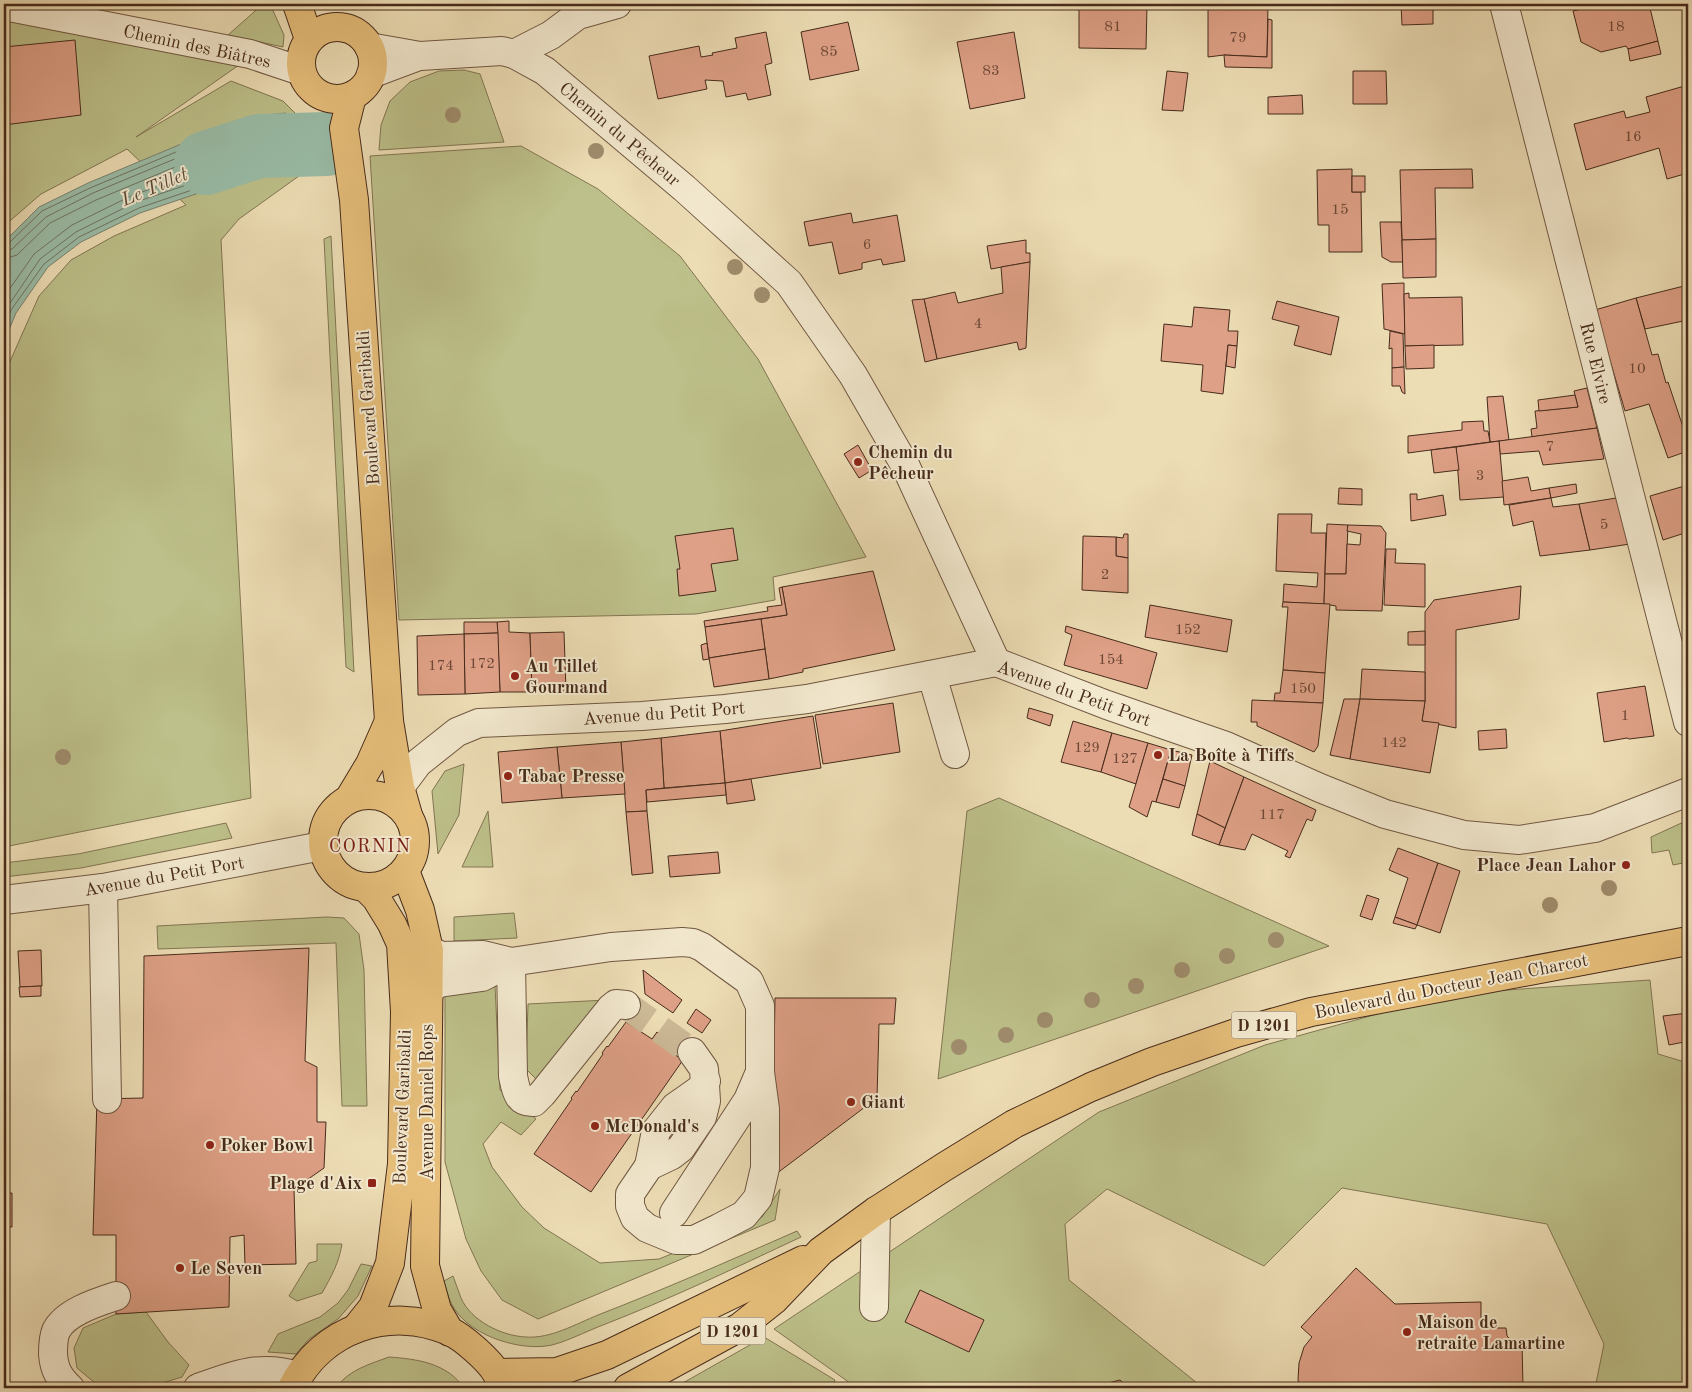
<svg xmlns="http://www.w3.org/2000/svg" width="1692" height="1392" font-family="'Old Standard TT',serif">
	<rect width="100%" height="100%" fill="#edddb5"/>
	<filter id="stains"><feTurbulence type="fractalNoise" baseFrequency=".004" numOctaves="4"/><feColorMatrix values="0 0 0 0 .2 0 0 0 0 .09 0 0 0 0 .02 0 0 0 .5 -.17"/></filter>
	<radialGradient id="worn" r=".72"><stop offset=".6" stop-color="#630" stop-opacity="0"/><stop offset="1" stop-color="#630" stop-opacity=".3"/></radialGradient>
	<g fill="#bdc08a" stroke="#827652">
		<polygon points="263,4 270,4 284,35 283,47 228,35"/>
		<polygon points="4,20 239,65 136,137 231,81 283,101 317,135 317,163 239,219 221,240 251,798 4,847 4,375 39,296 71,260 114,236 186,205 127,149 41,194 4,226"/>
		<polygon points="464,70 480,74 504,142 379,150 381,125 390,101 410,82 439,71"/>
		<polygon points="521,146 598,189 680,256 758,359 866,557 773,577 775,600 696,614 399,620 370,156"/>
		<polygon points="331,236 354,672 346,667 324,239"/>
		<polygon points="464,764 459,815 438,854 432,791 445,771"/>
		<polygon points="999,798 1329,946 938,1079 967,811"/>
		<polygon points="488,811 493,867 462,867"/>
		<polygon points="1688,820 1688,862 1673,865 1669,850 1652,853 1651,837"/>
		<polygon points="226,823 232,838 81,868 4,877 4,863 78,854"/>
		<polygon points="514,913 517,938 454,941 454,917"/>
		<polygon points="327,917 344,918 359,934 364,970 367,1106 342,1106 336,943 158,949 157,926"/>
		<polygon points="1650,980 1658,1054 1688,1063 1688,1388 1595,1388 1604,1344 1547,1224 1342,1188 1264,1266 1107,1189 1065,1224 1069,1280 1197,1383 1195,1388 857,1388 774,1329 1099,1112 1265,1045 1450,994"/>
		<polygon points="495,986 500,1090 536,1119 521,1135 501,1122 483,1144 492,1167 522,1207 544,1228 600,1263 659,1259 762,1217 780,1189 775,1220 538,1319 502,1300 481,1271 466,1239 445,1162 445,990"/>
		<polygon points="607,1000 538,1081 526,1069 528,1004"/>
		<path d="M797 1231 801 1237C735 1268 670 1299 603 1325 589 1330 560 1345 546 1346 515 1350 466 1334 451 1303 448 1296 446 1288 444 1281L453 1276C456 1283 458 1291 461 1298 471 1321 502 1336 526 1337 550 1339 576 1324 598 1315 665 1289 731 1260 797 1231Z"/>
		<path d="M317 1244H342C339 1263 331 1277 322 1293L297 1301 289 1296 309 1263 317 1261Z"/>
		<polygon points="361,1264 372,1266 358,1296 338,1319 309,1339 296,1354 268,1352 278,1334 320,1317 338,1303 348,1290"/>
		<polygon points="146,1312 168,1342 189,1365 182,1377 146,1388 126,1388 95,1383 77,1368 74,1348 83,1328 116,1314"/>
		<polygon points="764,1337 835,1380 832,1388 674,1388"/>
		<path d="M389 1357C417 1359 447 1363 464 1388H336C348 1370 370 1364 389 1357Z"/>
	</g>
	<polygon fill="#9abda8" stroke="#798370" points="286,113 293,161 140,213 81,242 48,267 16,313 4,342 4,242 39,207 88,183 186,142 235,127 267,115"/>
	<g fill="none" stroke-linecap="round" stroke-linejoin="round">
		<g stroke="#707462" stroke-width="1">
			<polyline points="4,245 9,243 42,211 90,188 188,147 237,132 268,120 279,118 282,120 286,158 139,208 79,237 44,264 11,310 4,329"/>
			<polyline points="4,251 12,249 46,217 93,193 189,153 239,138 269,126 276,127 280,151 278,154 136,202 76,232 40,259 4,312"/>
			<polyline points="4,259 17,255 50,223 96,200 192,160 241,145 267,135 270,136 272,146 270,148 133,195 72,225 34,254 4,297"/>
		</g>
		<polyline stroke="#9abda8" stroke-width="64" points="206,163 259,146 327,144"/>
	</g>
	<g fill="#dea086" stroke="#472b1b">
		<polygon points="1079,4 1147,5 1146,49 1079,48"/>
		<polygon points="1208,4 1268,4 1267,57 1224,55 1208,57"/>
		<polygon points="1398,4 1433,4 1433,24 1402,25 1401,5"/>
		<polygon points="1603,4 1622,4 1623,9 1649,4 1658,41 1628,49 1626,46 1601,52 1581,42 1573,11"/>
		<polygon points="1268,19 1272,20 1272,68 1225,67 1224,55 1267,57"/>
		<polygon points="848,22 859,70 810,80 801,32"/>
		<polygon points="766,32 772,63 765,65 771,95 748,100 746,93 726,97 723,81 705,80 707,89 658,99 649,56 699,46 701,57 713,55 712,53 737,48 735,38"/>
		<polygon points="1014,32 1025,98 970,109 957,42"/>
		<polygon points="75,40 81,115 4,125 4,47"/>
		<polygon points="1658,41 1661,54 1630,61 1628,49"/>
		<polygon points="1167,71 1188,73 1183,111 1162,110"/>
		<polygon points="1353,71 1386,71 1387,104 1353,104"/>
		<polygon points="1688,85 1688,173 1667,179 1659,148 1586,170 1574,124 1624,111 1626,118 1650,112 1646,97"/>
		<polygon points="1302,95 1303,114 1268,114 1268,97"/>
		<polygon points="1352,169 1352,192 1361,192 1362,252 1329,252 1329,225 1318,225 1317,170"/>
		<polygon points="1472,169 1473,188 1435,188 1436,239 1402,240 1400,170"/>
		<rect x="1352" y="176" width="13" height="16"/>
		<polygon points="851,213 853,223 897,215 905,261 883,265 881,259 862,263 862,269 839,274 832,242 809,246 804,222"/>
		<polygon points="1380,222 1401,222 1403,262 1391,262 1382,257"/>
		<polygon points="1436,239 1436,277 1403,278 1402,240"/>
		<polygon points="1026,240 1026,253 1030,253 1030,262 991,269 987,246"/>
		<polygon points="1030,262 1026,348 1019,350 1017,342 937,359 924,299 955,292 958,303 1003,293 1001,267"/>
		<polygon points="1404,283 1404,294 1405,334 1384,329 1382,284"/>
		<polygon points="1688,285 1688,320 1645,329 1636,298"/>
		<polygon points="1409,293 1409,298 1462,297 1463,345 1405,346 1404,294"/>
		<polygon points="1636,298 1652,355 1658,354 1666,383 1668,382 1688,442 1688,451 1668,458 1649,404 1625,411 1595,310"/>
		<polygon points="924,299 937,359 925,362 912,300"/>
		<polygon points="1277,301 1339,317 1331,355 1294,345 1299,326 1272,319"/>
		<polygon points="1194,307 1230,310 1228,331 1238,331 1237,346 1228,345 1223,394 1201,391 1203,365 1161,361 1164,324 1192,327"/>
		<polygon points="1390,331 1403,334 1404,367 1392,368 1392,348 1389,349"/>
		<polygon points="1228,345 1237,346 1235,368 1226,366"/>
		<polygon points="1434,345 1434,368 1406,369 1405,346"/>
		<polygon points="1404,367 1405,394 1402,392 1400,386 1392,386 1392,368"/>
		<polygon points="1587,388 1597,428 1532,437 1531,429 1537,428 1535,411 1578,407 1574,391"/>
		<polygon points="1575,395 1578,407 1539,411 1538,400"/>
		<polygon points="1503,396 1509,440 1490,442 1487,397"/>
		<polygon points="1483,421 1484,431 1488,431 1490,442 1408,453 1408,436 1462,430 1462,422"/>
		<polygon points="1597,428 1604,459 1543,465 1539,451 1500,454 1499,441"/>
		<polygon points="1499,441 1504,497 1460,500 1456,447"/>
		<polygon points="858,445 872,470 859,478 844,454"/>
		<polygon points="1456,447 1459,470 1434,473 1431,450"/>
		<polygon points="1528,477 1531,491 1549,488 1551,498 1504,505 1502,481"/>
		<polygon points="1576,484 1577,493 1551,498 1549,488"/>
		<polygon points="1688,485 1688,532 1663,540 1650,496"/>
		<polygon points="1339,488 1362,489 1362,505 1338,504"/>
		<polygon points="1410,494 1417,494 1417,500 1443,495 1446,515 1411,521"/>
		<polygon points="1551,498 1553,507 1579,504 1590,550 1540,556 1533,521 1513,526 1509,505"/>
		<polygon points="1616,498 1630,544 1590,550 1579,504"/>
		<polygon points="1278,514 1312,514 1311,533 1326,533 1324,604 1283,602 1284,584 1317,587 1318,573 1276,571"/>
		<polygon points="1327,524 1348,525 1346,574 1325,574"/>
		<polygon points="1348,525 1381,526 1386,533 1382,611 1336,610 1336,606 1324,604 1325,574 1346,574 1347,544 1360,545 1361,534 1347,531"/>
		<polygon points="733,528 738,560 711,564 716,591 679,596 677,569 680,569 675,536"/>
		<polygon points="1124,534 1128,534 1128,558 1116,556 1116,537 1123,538"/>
		<polygon points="1083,536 1116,537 1116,556 1128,558 1128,593 1082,590"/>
		<polygon points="1386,549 1396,549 1395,563 1425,564 1425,607 1384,605"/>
		<polygon points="873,571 895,650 803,669 803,672 769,679 761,619 787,615 782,587"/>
		<polygon points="1521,586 1519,619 1456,630 1456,728 1422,721 1425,701 1425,612 1434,600"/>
		<polygon points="782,587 787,615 705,627 704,621 768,611 767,607 782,605 779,588"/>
		<polygon points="1283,602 1330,604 1325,673 1283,670 1288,607 1282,607"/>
		<polygon points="1150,605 1232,620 1227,652 1145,637"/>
		<polygon points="761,619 765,649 709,658 705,627"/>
		<polygon points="509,621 509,632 530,633 532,692 500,692 497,622"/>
		<polygon points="464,622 497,622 498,633 464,634"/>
		<polygon points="1066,626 1157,653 1147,689 1064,665 1072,635 1065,632"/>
		<polygon points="1425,631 1425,645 1408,645 1408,632"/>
		<polygon points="564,632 566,691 532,692 530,633"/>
		<polygon points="498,633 500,692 465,694 464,634"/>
		<polygon points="464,634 465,694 418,695 417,636"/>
		<polygon points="707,643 709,659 703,660 701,645"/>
		<polygon points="765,649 769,679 714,687 709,658"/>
		<polygon points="1362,669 1425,672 1425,701 1360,699"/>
		<polygon points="1283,670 1325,673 1323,703 1274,701 1275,693 1280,693"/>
		<polygon points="1645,686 1654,736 1629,739 1627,738 1604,742 1597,693"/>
		<polygon points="1344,699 1360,699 1350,759 1330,755"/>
		<polygon points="1360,699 1425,701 1422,721 1439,723 1430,773 1350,759"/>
		<polygon points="1252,700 1323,703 1318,746 1314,752 1257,726 1257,722 1251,722"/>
		<polygon points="893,703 900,752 823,764 815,715"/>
		<polygon points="1029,708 1053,715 1050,726 1027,718"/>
		<polygon points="813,716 821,768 725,783 720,731"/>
		<polygon points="1073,721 1112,733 1101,772 1061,762"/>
		<polygon points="1506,729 1507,748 1479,750 1478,731"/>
		<polygon points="720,731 725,783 664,788 661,738"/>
		<polygon points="1112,733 1148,743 1136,784 1101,772"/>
		<polygon points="661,738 664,788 646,790 647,811 626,812 621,742"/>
		<polygon points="621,742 625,794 562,798 557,747"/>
		<polygon points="1148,743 1171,750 1156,802 1152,801 1147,817 1129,807"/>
		<polygon points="557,747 562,798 502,803 498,752"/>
		<polygon points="1171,750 1192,755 1185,786 1163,779"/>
		<polygon points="1210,761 1244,777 1225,828 1197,814"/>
		<polygon points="1244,777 1316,810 1312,821 1307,819 1290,858 1285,856 1288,851 1252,834 1245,850 1219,845"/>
		<polygon points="751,779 755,800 727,804 725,783"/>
		<polygon points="1163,779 1185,786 1179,808 1156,802"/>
		<polygon points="725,783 726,795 647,802 646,790"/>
		<polygon points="647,811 653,873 632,875 626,812"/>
		<polygon points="1197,814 1225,828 1219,845 1192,835"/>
		<polygon points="1398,848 1438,863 1417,925 1395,917 1408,878 1389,870"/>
		<polygon points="718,852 720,873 670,877 668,856"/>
		<polygon points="1438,863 1460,871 1440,933 1417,925"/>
		<polygon points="1367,895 1379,899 1372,920 1360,916"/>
		<polygon points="1395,917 1417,925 1415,929 1393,923"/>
		<polygon points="309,948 305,1061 317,1067 317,1122 326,1122 324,1168 294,1189 296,1264 245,1265 244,1235 230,1237 229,1307 116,1314 116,1235 93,1235 97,1099 143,1098 144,956"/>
		<polygon points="41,950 42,986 20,987 18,951"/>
		<polygon points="643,970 682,1000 673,1013 645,994"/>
		<polygon points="41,986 41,996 20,997 19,987"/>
		<polygon points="775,998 896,998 894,1024 879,1024 877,1098 772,1177"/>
		<polygon points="696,1009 711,1020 702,1033 687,1023"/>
		<polygon points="1688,1013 1688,1058 1687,1058 1684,1042 1669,1045 1663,1016"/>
		<polygon points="626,1022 652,1039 657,1032 673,1045 669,1051 683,1060 591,1192 534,1154 572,1099 571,1098 576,1091 577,1092 603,1054 602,1053 607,1046 608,1047"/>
		<polygon points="6,1193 12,1193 12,1227 4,1227 4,1199 6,1199"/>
		<polygon points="1356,1268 1395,1304 1481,1302 1481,1328 1506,1328 1507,1336 1513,1342 1522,1342 1523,1388 1300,1388 1298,1380 1299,1363 1304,1347 1312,1337 1301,1327"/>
		<polygon points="920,1290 984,1320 969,1352 905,1322"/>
		<polygon points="1120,1380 1129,1388 1099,1388 1100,1385"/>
	</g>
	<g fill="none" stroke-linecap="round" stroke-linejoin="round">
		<polyline stroke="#ccb996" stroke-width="28" stroke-dasharray="28 14" stroke-linecap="butt" points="626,1005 692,1052"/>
		<g stroke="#705842" stroke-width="30">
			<g id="minor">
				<polyline points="1504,4 1688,722"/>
				<polyline points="4,6 250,54 301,71"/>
				<polyline points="369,47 420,56 502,51 514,54 545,71 684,188 789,283 853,375 906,467 996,662"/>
				<polyline points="514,54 551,35 578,15 617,4"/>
				<polyline points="371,74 419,56"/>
				<polyline points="931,675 936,689 955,754"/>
				<polyline points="400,787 418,763 457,732 479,723 642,716 725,709 807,699 996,662 1107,705 1226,746 1320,788 1385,814 1464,835 1519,840 1595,828 1688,792"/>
				<polyline points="103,888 107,1099"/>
				<polyline points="4,900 103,888 322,846"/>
				<polyline points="429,950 441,956 483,955 511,962"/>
				<path d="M511 962 513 1076C516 1090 517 1103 534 1102L542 1094 611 1008 616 1004 626 1005"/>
				<polyline points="427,991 439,983 482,977 511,962 611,947 682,942 693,943 702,947 749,981 760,1006 760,1072 748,1100 674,1213"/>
				<polyline points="692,1052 704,1069 706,1101 702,1117 681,1148 672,1155 649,1166 630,1194 630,1206 635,1218 647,1228 676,1240 694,1240 719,1228 744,1215 758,1198 765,1168 765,1109 760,1072"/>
				<polyline points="649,1166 656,1131 675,1107 702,1088 706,1081"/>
				<polyline points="874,1307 876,1211"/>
				<path d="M70 1388C59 1378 54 1369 53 1354 53 1347 53 1338 56 1331 65 1312 98 1302 116 1296"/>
				<path d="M198 1388C233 1375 261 1364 298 1376"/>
			</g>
		</g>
		<g stroke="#472b1b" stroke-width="30">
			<g id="major">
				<polyline points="297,4 309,39"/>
				<circle cx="337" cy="63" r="36"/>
				<polyline points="352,96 344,128 354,200 389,721 400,787 408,815"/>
				<circle cx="369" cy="841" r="46"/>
				<polyline points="349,799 370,764 389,721"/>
				<polyline points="405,871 420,910 429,950 425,1266 437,1310 450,1332"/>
				<polyline points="357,1327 373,1307 390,1263 402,1164 405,1012 401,944 392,924 376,898 366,888"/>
				<polyline points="497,1373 557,1372 607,1355 803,1260"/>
				<path d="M292 1388C321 1329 389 1305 449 1331 463 1337 490 1361 497 1374 500 1379 502 1384 504 1388"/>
				<polyline points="628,1388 740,1327 774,1300 821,1251 876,1211 944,1167 1014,1124 1091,1087 1152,1062 1236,1033 1311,1012 1688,941"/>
			</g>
		</g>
		<use href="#minor" stroke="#f3e9cf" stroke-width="28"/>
		<use href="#major" stroke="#e6be7a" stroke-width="28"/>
	</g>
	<g fill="#9f8c6c">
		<circle cx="453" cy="115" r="8"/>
		<circle cx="596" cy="151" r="8"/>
		<circle cx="735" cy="267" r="8"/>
		<circle cx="762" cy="295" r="8"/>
		<circle cx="63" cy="757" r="8"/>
		<circle cx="1609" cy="888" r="8"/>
		<circle cx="1550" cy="905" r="8"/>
		<circle cx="1276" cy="940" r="8"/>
		<circle cx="1227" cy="956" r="8"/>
		<circle cx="1182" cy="970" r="8"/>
		<circle cx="1136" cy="986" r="8"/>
		<circle cx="1092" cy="1000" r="8"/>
		<circle cx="1045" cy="1020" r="8"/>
		<circle cx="1006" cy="1035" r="8"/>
		<circle cx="959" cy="1047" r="8"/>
	</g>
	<g fill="#8f2418" stroke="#f3e9cf" stroke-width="2">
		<circle cx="858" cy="462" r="5"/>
		<circle cx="515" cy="676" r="5"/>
		<circle cx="1158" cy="755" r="5"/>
		<circle cx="508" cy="776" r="5"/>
		<circle cx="1626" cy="865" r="5"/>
		<circle cx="851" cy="1102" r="5"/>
		<circle cx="595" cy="1126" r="5"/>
		<circle cx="210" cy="1145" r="5"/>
		<rect x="367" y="1178" width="10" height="10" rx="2.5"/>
		<circle cx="180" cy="1268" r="5"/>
		<circle cx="1407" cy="1332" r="5"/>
	</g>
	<g text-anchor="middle" stroke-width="4" stroke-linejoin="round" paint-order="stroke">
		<g font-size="15" fill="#6d4836">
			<text x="1113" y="31">81</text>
			<text x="1616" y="31">18</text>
			<text x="1238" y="42">79</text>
			<text x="829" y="56">85</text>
			<text x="991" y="75">83</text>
			<text x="1633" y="141">16</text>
			<text x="1340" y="214">15</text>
			<text x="867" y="249">6</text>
			<text x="978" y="328">4</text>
			<text x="1637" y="373">10</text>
			<text x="1550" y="451">7</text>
			<text x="1480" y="480">3</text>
			<text x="1604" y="529">5</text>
			<text x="1105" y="579">2</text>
			<text x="1188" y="634">152</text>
			<text x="1111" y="664">154</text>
			<text x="482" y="668">172</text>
			<text x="441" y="670">174</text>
			<text x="1303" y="693">150</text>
			<text x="1625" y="720">1</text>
			<text x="1394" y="747">142</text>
			<text x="1087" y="752">129</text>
			<text x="1125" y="763">127</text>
			<text x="1272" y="819">117</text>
		</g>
		<g fill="#f3e9cf" stroke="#7b6451" stroke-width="1">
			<rect x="1231.5" y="1011.5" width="65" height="27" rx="4"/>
			<rect x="700.5" y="1317.5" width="65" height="27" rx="4"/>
		</g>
		<g font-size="16" font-weight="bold" fill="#472b1b">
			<text x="1264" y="1031">D 1201</text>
			<text x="733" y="1337">D 1201</text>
		</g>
		<g font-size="18" fill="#472b1b" stroke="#f3e9cf">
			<text transform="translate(197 46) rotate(12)" y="6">Chemin des Biâtres</text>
			<text transform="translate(620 134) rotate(40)" y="6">Chemin du Pêcheur</text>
			<text transform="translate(1596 363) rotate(76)" y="6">Rue Elvire</text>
			<text transform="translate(368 408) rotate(-94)" y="6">Boulevard Garibaldi</text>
			<text transform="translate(1074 693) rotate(20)" y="6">Avenue du Petit Port</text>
			<text transform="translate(664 713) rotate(-4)" y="6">Avenue du Petit Port</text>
			<text transform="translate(164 876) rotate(-10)" y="6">Avenue du Petit Port</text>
			<text transform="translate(1451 986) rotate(-11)" y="6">Boulevard du Docteur Jean Charcot</text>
			<text transform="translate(427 1102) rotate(-90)" y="6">Avenue Daniel Rops</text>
			<text transform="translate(402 1107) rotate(-88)" y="6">Boulevard Garibaldi</text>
		</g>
		<g font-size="18" font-weight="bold" fill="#472b1b" stroke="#f3e9cf" text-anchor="start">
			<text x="868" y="458">Chemin du<tspan x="868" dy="21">Pêcheur</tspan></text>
			<text x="525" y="672">Au Tillet<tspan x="525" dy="21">Gourmand</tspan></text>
			<text x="1168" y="761">La Boîte à Tiffs</text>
			<text x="518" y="782">Tabac Presse</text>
			<text x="1616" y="871" text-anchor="end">Place Jean Lahor</text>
			<text x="861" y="1108">Giant</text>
			<text x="605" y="1132">McDonald's</text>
			<text x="220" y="1151">Poker Bowl</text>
			<text x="362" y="1189" text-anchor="end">Plage d'Aix</text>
			<text x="190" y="1274">Le Seven</text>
			<text x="1417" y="1328">Maison de<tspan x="1417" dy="21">retraite Lamartine</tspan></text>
		</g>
		<g font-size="19" font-style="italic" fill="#584837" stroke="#f3e9cf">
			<text transform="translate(154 186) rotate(-23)" y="7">Le Tillet</text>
		</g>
		<g font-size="19" letter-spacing="1" fill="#7a1f14" stroke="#f3e9cf">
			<text x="370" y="852">CORNIN</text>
		</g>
	</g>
	<rect width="1692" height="1392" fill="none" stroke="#edddb5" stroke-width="20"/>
	<rect x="5" y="5" width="1682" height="1382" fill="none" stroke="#472b1b" stroke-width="2.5"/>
	<rect x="10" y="10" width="1672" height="1372" fill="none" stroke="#472b1b"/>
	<rect width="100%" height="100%" filter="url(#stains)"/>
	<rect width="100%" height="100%" fill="url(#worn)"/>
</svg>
